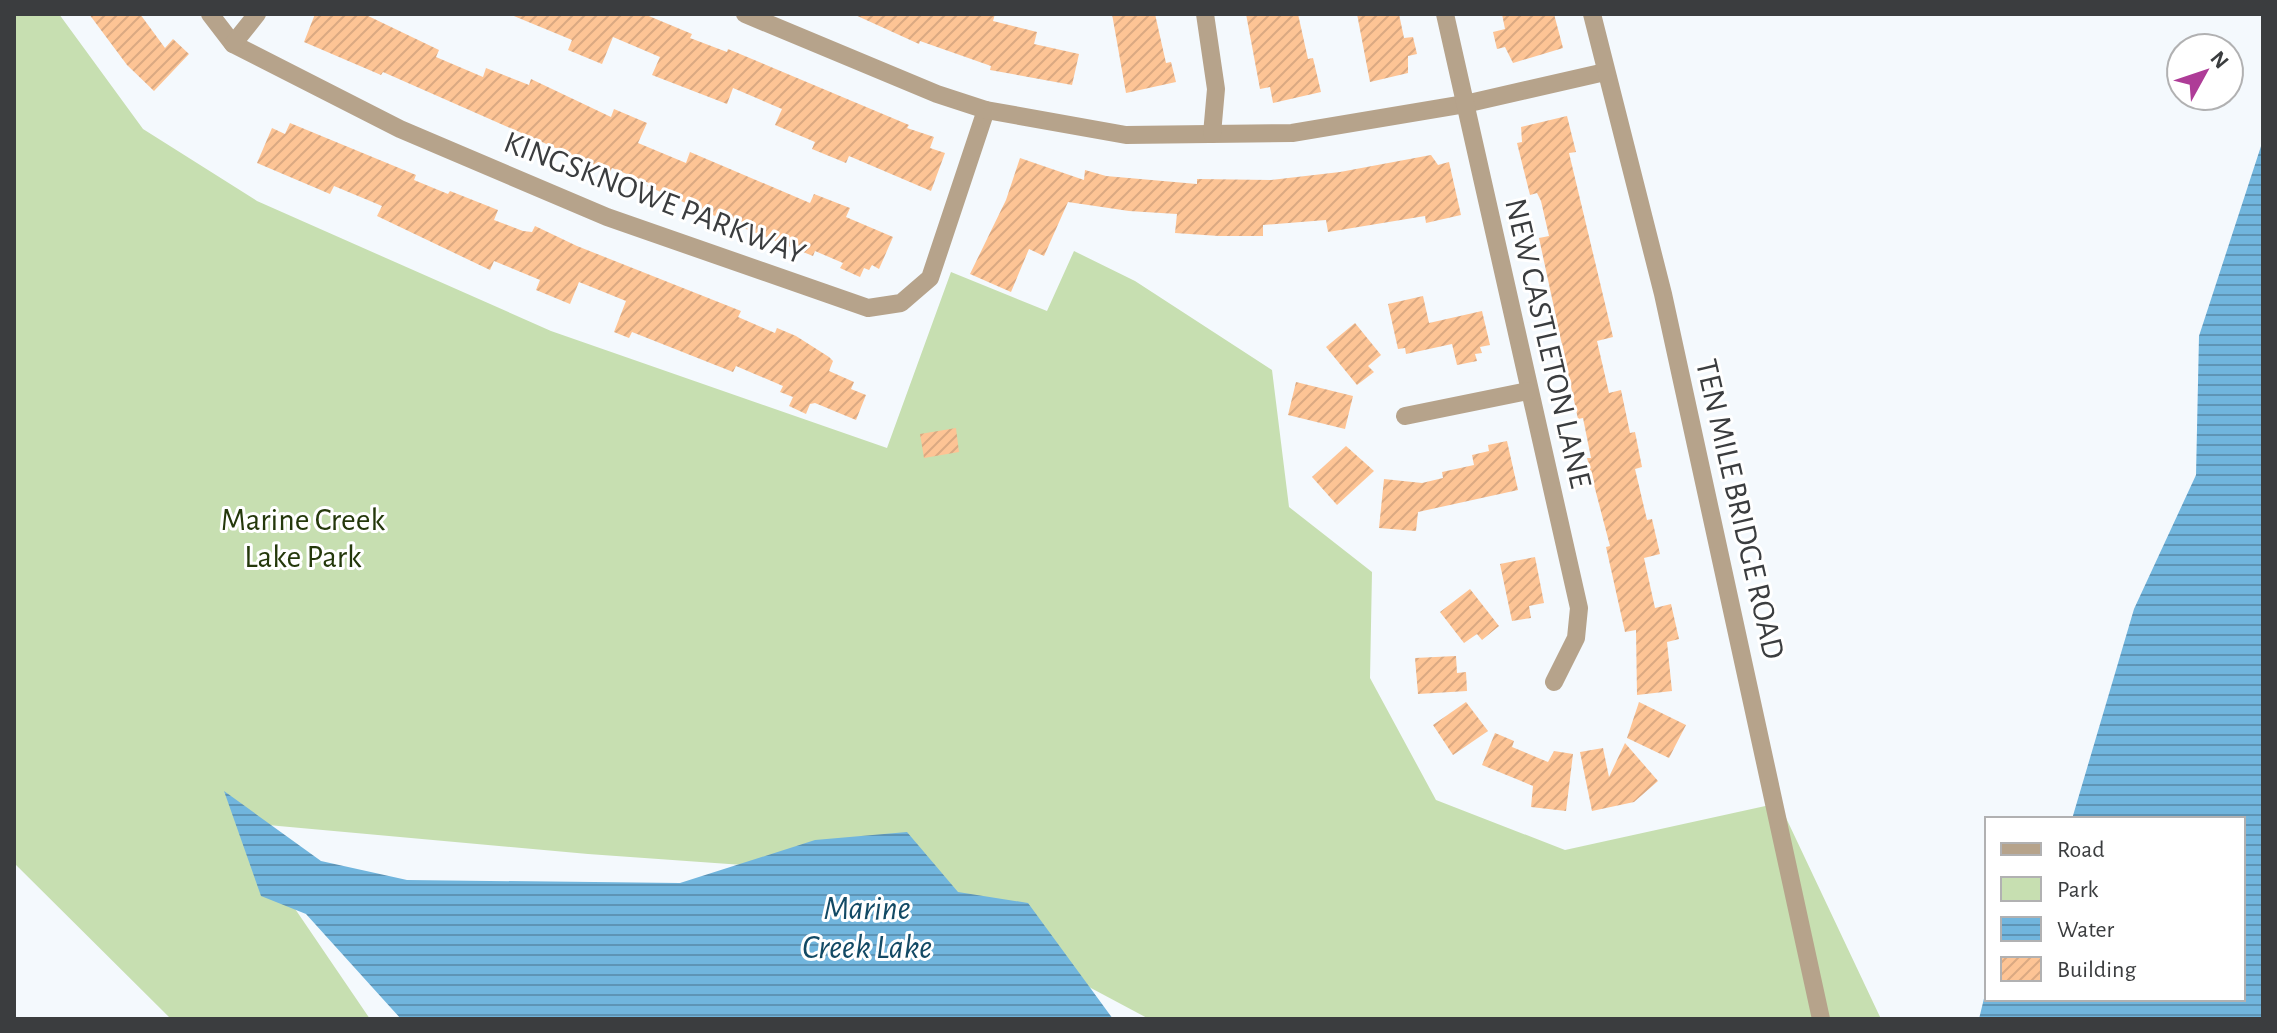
<svg xmlns="http://www.w3.org/2000/svg" width="2277" height="1033" font-family="'Alegreya Sans',sans-serif">
	<defs>
		<pattern id="water-rules" width="6" height="5" patternUnits="userSpaceOnUse" patternTransform="scale(2)"><rect width="6" height="5" fill="#71b5dd"/><path d="M0 2.5h6" fill="none" stroke="#5e94b5"/></pattern>
		<pattern id="building-hatch" width="6" height="6" patternUnits="userSpaceOnUse" patternTransform="scale(2)"><rect width="6" height="6" fill="#fdc495"/><path d="M-1 1l2-2M0 6l6-6M5 7l2-2" fill="none" stroke="#daa982"/></pattern>
	</defs>
	<rect width="100%" height="100%" fill="#f4f9fd"/>
	<polygon fill="#c7dfb1" points="14,14 59,14 143,129 257,201 551,331 887,448 951,272 1047,311 1074,251 1135,281 1272,370 1289,507 1372,572 1370,678 1436,800 1565,850 1779,803 1881,1019 1149,1019 1089,987 926,878 588,854 236,822 370,1019 171,1019 14,863"/>
	<g fill="url(#water-rules)">
		<polygon points="2263,140 2263,1019 1979,1019 1987,986 1987,999 2243,999 2243,819 2072,819 2134,609 2196,475 2199,336"/>
		<polygon points="224,791 321,861 407,880 680,883 815,840 907,832 958,892 1028,903 1113,1019 401,1019 306,914 261,896"/>
	</g>
	<g fill="url(#building-hatch)">
		<polygon points="89,14 140,14 165,48 173,39 189,54 154,91 127,65"/>
		<polygon points="315,14 364,14 439,50 436,57 483,77 486,68 529,85 531,79 611,117 614,109 647,123 638,143 686,163 690,152 810,203 814,194 850,208 846,217 893,237 879,269 872,265 869,270 864,268 860,277 840,268 843,263 815,251 813,256 731,223 647,186 649,183 612,168 610,172 383,72 381,75 304,42"/>
		<polygon points="509,14 644,14 692,34 690,38 727,52 728,49 909,125 907,128 934,137 930,148 945,153 931,191 849,156 846,163 812,149 815,142 775,125 782,109 733,88 727,104 652,75 660,57 613,37 602,64 568,50 572,40"/>
		<polygon points="853,14 995,14 993,21 1037,32 1034,44 1079,54 1072,85 990,70 991,66 920,41 919,44"/>
		<polygon points="1112,14 1155,14 1166,63 1171,62 1176,82 1126,93"/>
		<polygon points="1246,14 1298,14 1308,59 1313,58 1321,92 1273,103 1270,87 1260,89"/>
		<polygon points="1357,14 1399,14 1404,38 1413,37 1417,54 1408,56 1408,73 1370,82"/>
		<polygon points="1502,14 1554,14 1563,48 1513,63 1505,47 1497,49 1493,32 1505,29"/>
		<polygon points="1567,116 1576,152 1569,153 1613,337 1597,341 1609,393 1621,390 1630,433 1635,432 1642,467 1635,469 1647,520 1652,519 1660,554 1644,558 1655,608 1671,604 1679,639 1667,642 1672,691 1637,695 1636,630 1625,632 1606,547 1610,546 1587,458 1591,458 1583,418 1578,419 1539,238 1549,236 1541,201 1537,193 1530,195 1517,143 1522,142 1521,127"/>
		<polygon points="290,123 416,175 414,180 448,194 450,191 498,210 494,220 523,231 532,232 535,226 577,246 741,311 738,317 775,333 777,328 796,336 829,357 833,361 829,371 854,382 851,389 866,395 856,420 815,403 810,404 806,414 789,406 793,397 780,392 783,386 736,366 733,372 632,332 629,338 614,332 626,301 579,282 570,304 536,290 540,280 494,261 490,270 377,216 382,206 334,186 330,194 257,163 272,128 285,134"/>
		<polygon points="1431,155 1438,165 1449,162 1461,215 1426,223 1425,216 1328,232 1326,220 1263,225 1263,236 1219,236 1175,233 1177,214 1129,211 1068,202 1044,256 1029,249 1011,292 970,274 1006,200 1020,158 1084,180 1085,170 1106,176 1197,184 1197,179 1271,180 1340,172"/>
		<polygon points="1423,296 1429,323 1482,311 1490,345 1480,347 1482,353 1475,354 1477,361 1457,365 1452,344 1406,354 1405,348 1398,349 1388,304"/>
		<polygon points="1355,323 1381,355 1368,366 1374,372 1357,385 1326,347"/>
		<polygon points="1296,382 1353,396 1345,429 1288,415"/>
		<polygon points="956,428 959,452 924,458 920,434"/>
		<polygon points="1507,441 1518,490 1418,512 1416,531 1379,528 1384,479 1422,483 1443,478 1442,472 1474,465 1472,455 1489,451 1488,445"/>
		<polygon points="1346,446 1374,471 1337,505 1312,477"/>
		<polygon points="1535,557 1544,603 1529,606 1531,618 1512,621 1500,564"/>
		<polygon points="1470,589 1499,626 1482,640 1477,634 1464,643 1440,612"/>
		<polygon points="1456,656 1457,673 1466,672 1467,691 1418,694 1415,658"/>
		<polygon points="1466,702 1488,731 1453,755 1433,725"/>
		<polygon points="1639,702 1686,725 1669,758 1627,738"/>
		<polygon points="1495,733 1514,741 1512,747 1548,762 1554,751 1573,754 1566,811 1531,807 1533,786 1482,765"/>
		<polygon points="1625,743 1658,781 1634,802 1592,811 1580,752 1603,748 1609,777"/>
	</g>
	<g fill="none" stroke-linecap="round" stroke-linejoin="round">
		<g stroke="#b6a38b" stroke-width="18">
			<polyline points="210,14 233,44 400,129 607,217 868,308 901,303 930,278 986,110"/>
			<polyline points="745,14 937,94 986,110 1126,135 1292,133 1465,104 1605,72"/>
			<polyline points="1205,14 1216,89 1212,134"/>
			<polyline points="1445,14 1579,608 1576,638 1554,682"/>
			<polyline points="1592,14 1663,294 1821,1019"/>
			<polyline points="233,44 257,14"/>
			<polyline points="1405,416 1528,391"/>
		</g>
	</g>
	<g text-anchor="middle" stroke-width="6" stroke-linejoin="round" paint-order="stroke">
		<g font-size="32" fill="#3b3d3f" stroke="#fff">
			<text transform="translate(655 197) rotate(21)" y="11">KINGSKNOWE PARKWAY</text>
			<text transform="translate(1549 343) rotate(77)" y="11">NEW CASTLETON LANE</text>
			<text transform="translate(1741 509) rotate(77)" y="11">TEN MILE BRIDGE ROAD</text>
		</g>
		<g font-size="32" fill="#24380b" stroke="#fff">
			<text x="303" y="530">Marine Creek<tspan x="303" dy="37">Lake Park</tspan></text>
		</g>
		<g font-size="34" font-style="italic" fill="#134a65" stroke="#fff">
			<text x="867" y="919">Marine<tspan x="867" dy="39">Creek Lake</tspan></text>
		</g>
	</g>
	<rect width="2277" height="1033" fill="none" stroke="#3b3d3f" stroke-width="32"/>
	<rect x="1985" y="817" width="260" height="184" fill="#ffffff" stroke="#b1b1b2" stroke-width="2"/>
	<rect x="2001" y="843" width="40" height="12" fill="#b6a38b" stroke="#b1b1b2" stroke-width="2"/>
	<text x="2057" y="857" font-size="24" fill="#3b3d3f">Road</text>
	<rect x="2001" y="877" width="40" height="24" fill="#c7dfb1" stroke="#b1b1b2" stroke-width="2"/>
	<text x="2057" y="897" font-size="24" fill="#3b3d3f">Park</text>
	<rect x="2001" y="917" width="40" height="24" fill="url(#water-rules)" stroke="#b1b1b2" stroke-width="2"/>
	<text x="2057" y="937" font-size="24" fill="#3b3d3f">Water</text>
	<rect x="2001" y="957" width="40" height="24" fill="url(#building-hatch)" stroke="#b1b1b2" stroke-width="2"/>
	<text x="2057" y="977" font-size="24" fill="#3b3d3f">Building</text>
	<g transform="translate(2205 72) rotate(50)"><circle r="38" fill="#ffffff" stroke="#b1b1b2" stroke-width="2"/>
	<path d="M0-6L14 30L0 20L-14 30Z" fill="#ae3c97"/>
	<text y="-12" font-size="22" font-weight="bold" text-anchor="middle" fill="#3b3d3f">N</text>
	</g>
</svg>
